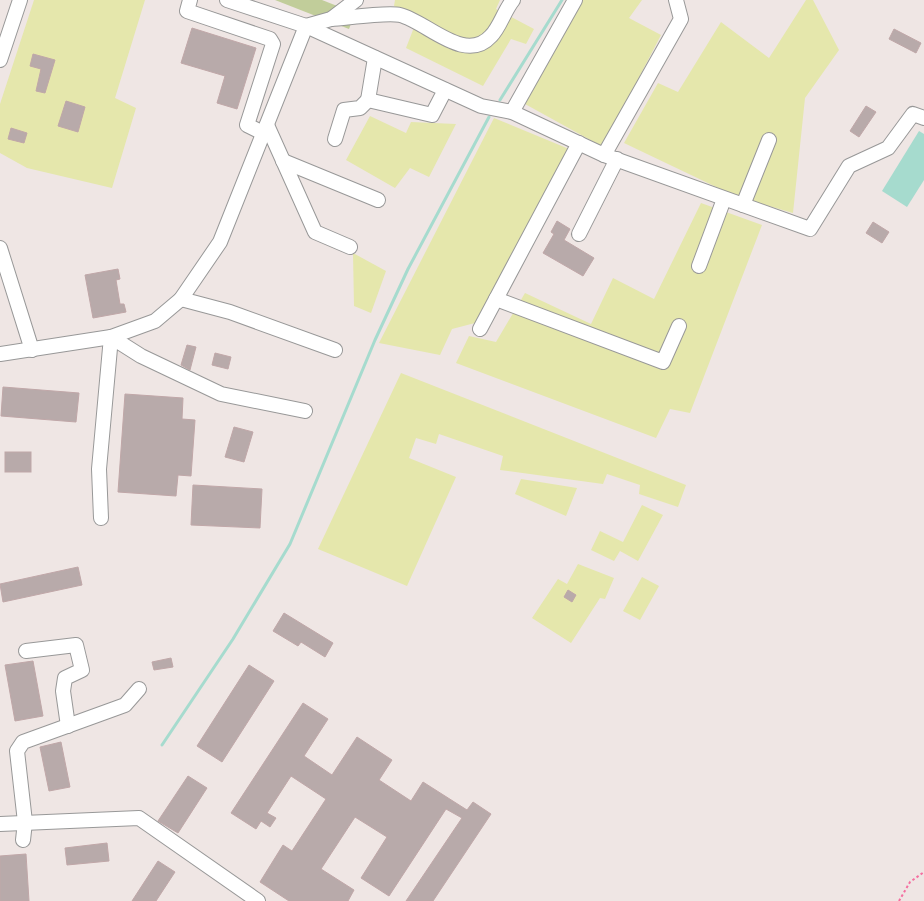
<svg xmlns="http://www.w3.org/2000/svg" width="924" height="901" font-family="'Alegreya Sans',sans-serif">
	<rect width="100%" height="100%" fill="#efe6e4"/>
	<g fill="#e5e7ac">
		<polygon points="34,0 145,0 115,98 136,108 112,188 27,168 0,153 0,104"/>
		<polygon points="395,0 500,0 496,9 534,29 526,44 511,39 483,86 406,48 418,17 394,6"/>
		<polygon points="581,0 642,0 629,18 661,35 603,147 525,104"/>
		<polygon points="806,0 813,0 839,50 805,98 793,213 735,196 624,143 658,83 678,92 721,22 769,58"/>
		<polygon points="370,116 406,133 411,122 456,124 429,177 410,168 395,188 346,160"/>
		<polygon points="494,118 569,149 475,323 452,329 440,355 379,343"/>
		<polygon points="701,203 762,225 690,413 670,409 656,438 456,363 469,336 496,342 525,293 591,324 613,278 654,299"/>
		<polygon points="353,253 386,271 371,313 354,306"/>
		<polygon points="401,373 686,485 678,507 639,494 640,485 607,474 603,484 500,470 503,456 439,434 436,444 416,438 409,458 456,477 407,586 318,549"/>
		<polygon points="521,479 577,488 566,516 515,494"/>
		<polygon points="642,505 663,515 638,561 620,551 614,561 591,550 600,531 623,542"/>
		<polygon points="578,564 614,578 605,599 600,598 571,643 532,618 558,579 567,584"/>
		<polygon points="642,577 659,586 640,620 623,611"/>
	</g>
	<polygon fill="#c1cd9a" points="275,0 322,0 355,13 349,29"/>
	<polygon fill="#a6dbce" points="919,131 924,134 924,180 907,207 882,191"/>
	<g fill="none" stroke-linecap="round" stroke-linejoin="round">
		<g stroke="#a6dbce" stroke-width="3">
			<polyline points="500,100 562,0"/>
			<polyline points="162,745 233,639 290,544 375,340 408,269 489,117"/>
		</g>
	</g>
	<g fill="#b8aaaa" stroke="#c0a7a8">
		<polygon points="192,28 256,48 237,109 217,103 225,76 181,63"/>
		<polygon points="894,29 921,43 916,53 889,39"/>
		<polygon points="33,54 55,60 45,93 36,91 41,69 30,66"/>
		<polygon points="66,101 85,107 78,132 58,126"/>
		<polygon points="866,106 876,112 859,137 850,131"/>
		<polygon points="11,128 27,133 24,143 8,139"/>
		<polygon points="557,221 570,229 564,240 594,258 583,276 543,253 554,234 551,232"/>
		<polygon points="873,222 889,232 882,243 866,233"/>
		<polygon points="118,269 120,279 116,280 120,304 124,304 126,312 93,318 85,275"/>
		<polygon points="187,345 196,347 190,370 181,365"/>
		<polygon points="215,353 231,357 228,369 212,365"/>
		<polygon points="3,387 79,393 76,422 1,416"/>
		<polygon points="125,394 183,398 182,419 195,420 191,476 178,475 176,496 118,492"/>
		<polygon points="234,427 253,432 244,462 225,457"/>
		<rect x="5" y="452" width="26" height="20"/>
		<polygon points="193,485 262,489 260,528 191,525"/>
		<polygon points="78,567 82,585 3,602 0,584"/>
		<polygon points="568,590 576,595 572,602 564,597"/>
		<polygon points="284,613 333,643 325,657 301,642 298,646 273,631"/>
		<polygon points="171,658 173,667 154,670 152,662"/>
		<polygon points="33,661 43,716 15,721 5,665"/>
		<polygon points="249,665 274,681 222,762 197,746"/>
		<polygon points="303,703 328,719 304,756 332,775 357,737 392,760 379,780 411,801 423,782 467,810 473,802 491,814 433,901 406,901 462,818 446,809 389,896 361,878 387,837 355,817 321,869 354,890 348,901 289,901 260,882 283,845 292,851 326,799 291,776 267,813 276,818 270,827 261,821 256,829 231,813"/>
		<polygon points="61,742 70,787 49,791 40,747"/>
		<polygon points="188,776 207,788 178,833 158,821"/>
		<polygon points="107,843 109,861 67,865 65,848"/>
		<polygon points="26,854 29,901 0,901 0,856"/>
		<polygon points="158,861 175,872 156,901 132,901"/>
	</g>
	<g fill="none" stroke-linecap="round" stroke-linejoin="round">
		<g stroke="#989898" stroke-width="16">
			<g id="minor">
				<polyline points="190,0 187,11 270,39 273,44 247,125 263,133"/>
				<path d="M331 19C347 18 387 12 400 15 426 21 465 65 491 36 500 27 504 11 513 0"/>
				<polyline points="306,26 481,106 512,112 604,155 810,229 849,166 888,148 913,114 924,118"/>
				<polyline points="306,26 331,19 356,0"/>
				<polyline points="375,58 368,100 432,115 445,90"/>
				<polyline points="0,60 20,0"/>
				<polyline points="512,112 575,0"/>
				<polyline points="267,125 315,232 350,247"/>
				<polyline points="335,139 344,110 360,108 368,100"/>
				<polyline points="604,155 681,19 676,0"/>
				<polyline points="283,161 378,200"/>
				<polyline points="743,205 769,140"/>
				<polyline points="579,234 617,159"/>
				<polyline points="0,248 32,350"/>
				<polyline points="699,266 724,199"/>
				<polyline points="181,299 230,312 335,350"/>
				<polyline points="496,299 663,362 679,326"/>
				<polyline points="480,329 579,143"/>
				<polyline points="0,354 111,337 155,321 181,299 220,242 306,26 227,0"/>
				<polyline points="101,518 99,469 111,337 141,356 221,394 305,411"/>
				<polyline points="26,651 76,645 82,670 65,678 63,691 68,726"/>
				<polyline points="0,824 139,818 258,901"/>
				<polyline points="23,840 25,822 17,751 23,742 125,705 139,689"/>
			</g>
		</g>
		<polyline stroke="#f56fa0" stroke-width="2" stroke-dasharray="2.5 2.5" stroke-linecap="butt" points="899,901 910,882 924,872"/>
		<use href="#minor" stroke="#fff" stroke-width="14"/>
	</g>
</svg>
